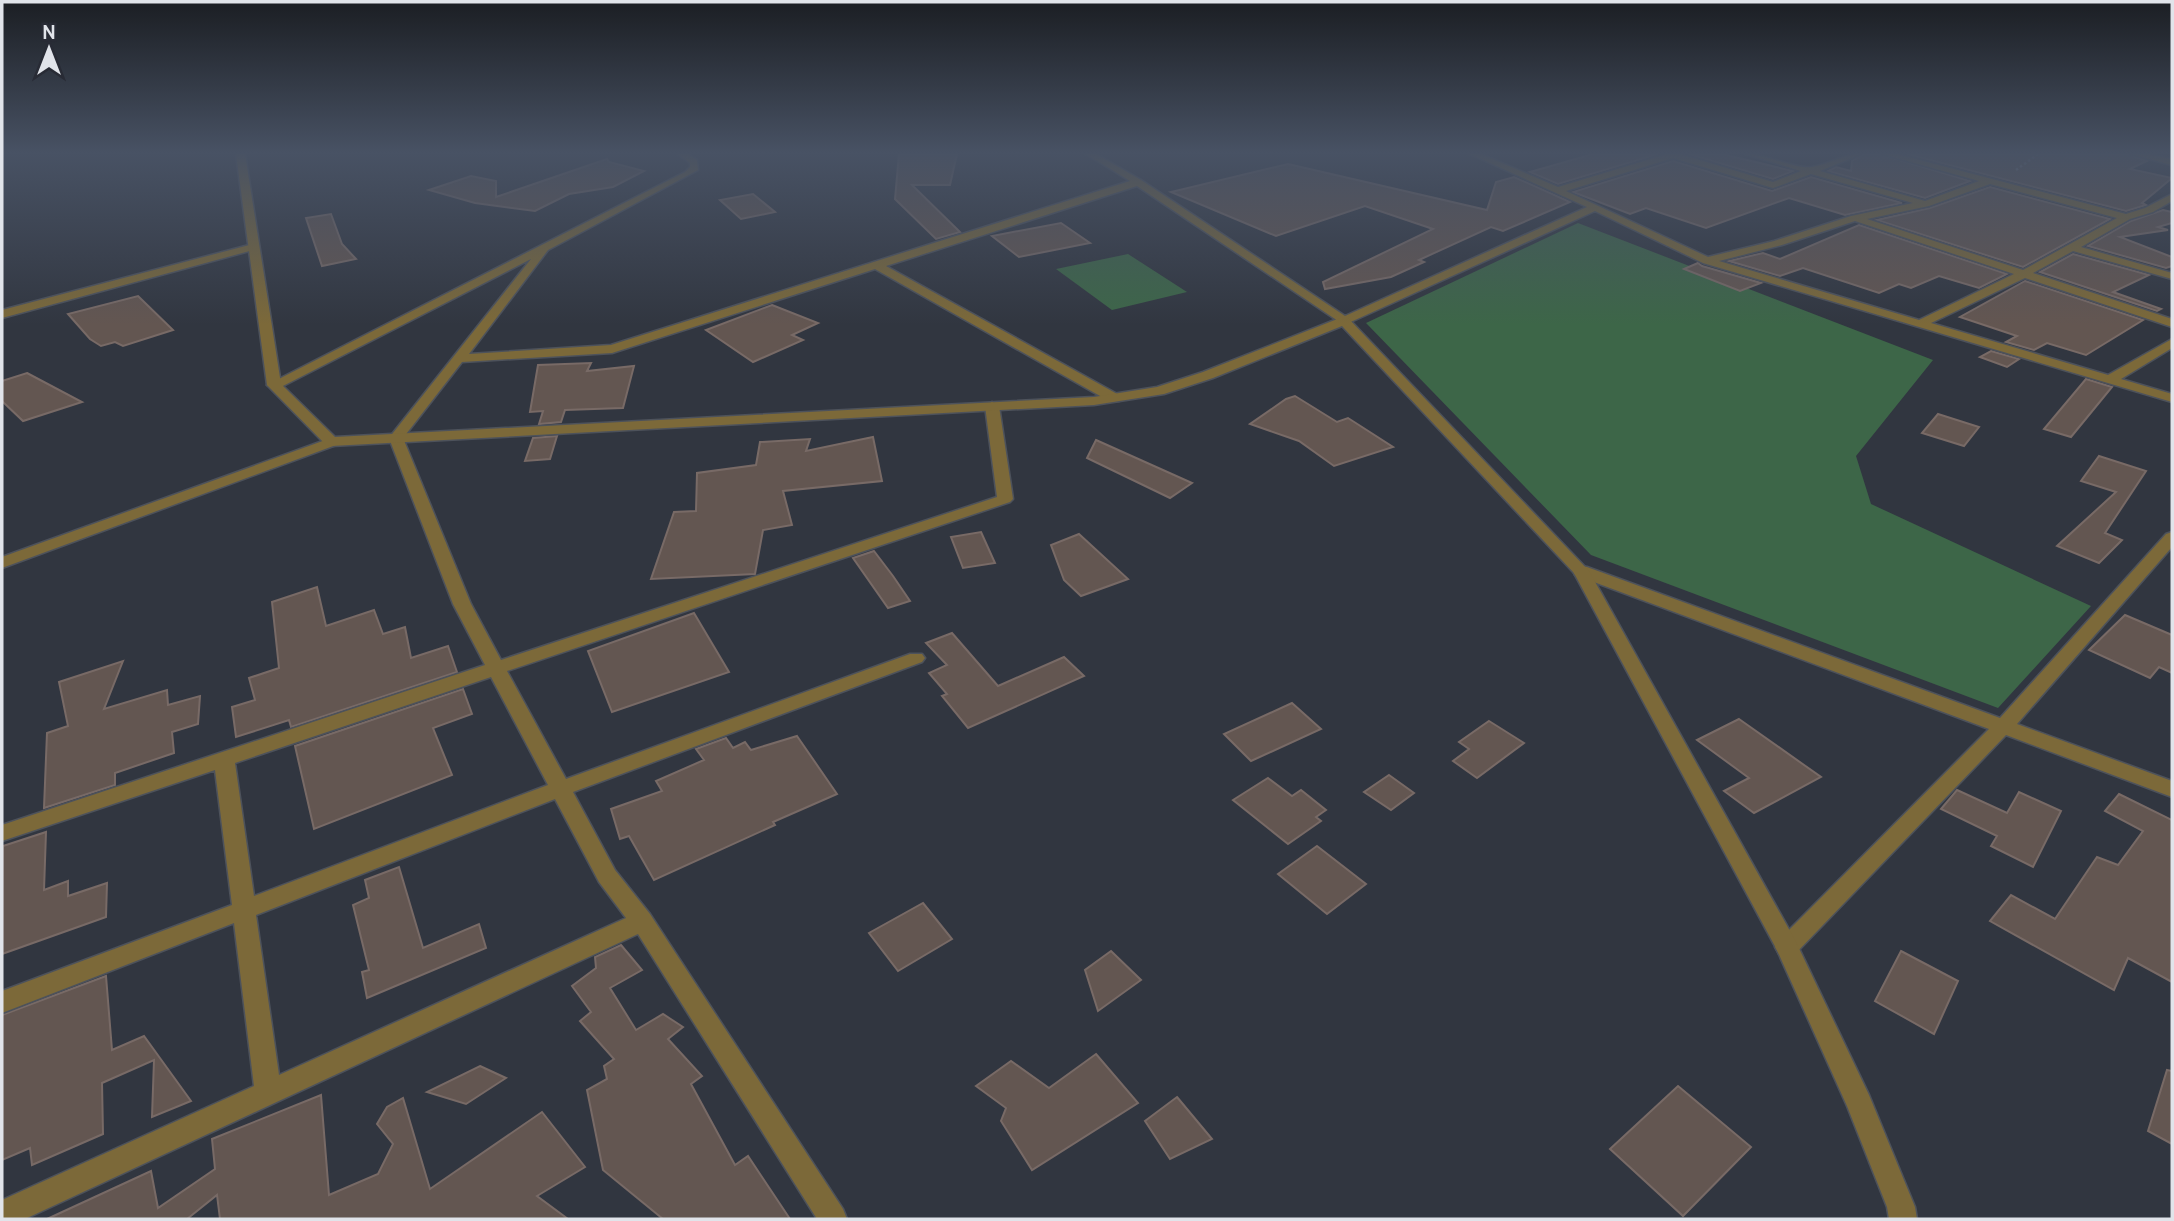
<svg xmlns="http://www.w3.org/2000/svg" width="2174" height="1221" font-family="Cabin,sans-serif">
	<rect width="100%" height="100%" fill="#313640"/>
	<g fill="#3d6648">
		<polygon points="1578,223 1933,360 1856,456 1871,504 2091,606 1998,708 1591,555 1366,323"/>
		<polygon points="1128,254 1187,292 1112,310 1056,269"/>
	</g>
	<g fill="#635651" stroke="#786a66" stroke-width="2">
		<polygon points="899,154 957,154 950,185 912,185 960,232 936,239 895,199"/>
		<polygon points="1593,154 1658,154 1558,184 1530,172"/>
		<polygon points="1689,154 1722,154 1793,171 1773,179"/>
		<polygon points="1864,154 1879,154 1970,181 1925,198 1828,171 1836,167 1851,171 1852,161"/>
		<polygon points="1907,154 2127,154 2147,161 2130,169 2172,178 2142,203 2146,205 2126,211"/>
		<polygon points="607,159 609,162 644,171 613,187 569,194 535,211 475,203 429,190 471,176 496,181 496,197"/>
		<polygon points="1673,161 1772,191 1811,177 1902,203 1845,215 1789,198 1706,228 1646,208 1630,214 1573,192"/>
		<polygon points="1288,164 1487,210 1496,182 1514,177 1570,202 1503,231 1491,227 1419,260 1424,262 1391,277 1325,289 1323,282 1433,229 1365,206 1276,236 1171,192"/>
		<polygon points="1990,187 2110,219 2023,267 1877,220 1930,208"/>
		<polygon points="753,194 775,212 741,219 720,200"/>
		<polygon points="2163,210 2172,212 2172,223 2158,227 2168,230 2120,237 2172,257 2172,266 2166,268 2088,246 2131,221"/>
		<polygon points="331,214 342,244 356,259 322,266 306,218"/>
		<polygon points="1061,223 1090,243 1019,257 992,236"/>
		<polygon points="1859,225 2007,274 1979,288 1939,276 1911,288 1899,284 1879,293 1803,268 1780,276 1729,261 1763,253 1780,259"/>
		<polygon points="2073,254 2149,275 2113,292 2161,309 2157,311 2040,272"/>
		<polygon points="1698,263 1702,266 1761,283 1740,291 1684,269"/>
		<polygon points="2025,281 2143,320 2086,355 2047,343 2034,350 2006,342 2017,336 1960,317"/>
		<polygon points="138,296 173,330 123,346 115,342 101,346 90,339 68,314"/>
		<polygon points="772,305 818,323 792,335 803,340 753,362 706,330"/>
		<polygon points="1991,351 2019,359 2007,367 1980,357"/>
		<polygon points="591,363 587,371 634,366 623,408 565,410 561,422 539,424 543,411 530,412 538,365"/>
		<polygon points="27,373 82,402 23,421 2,401 2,381"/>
		<polygon points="2086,379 2112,387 2071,437 2044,429"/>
		<polygon points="1295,396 1337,422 1348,418 1393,447 1334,466 1299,441 1250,424 1286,399"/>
		<polygon points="1938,414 1979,427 1964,446 1922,433"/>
		<polygon points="557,436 550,459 525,461 533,438"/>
		<polygon points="873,437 882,481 783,491 792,525 763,530 755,574 651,579 674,512 696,511 697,473 756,465 760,442 810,439 806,451"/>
		<polygon points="1096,440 1192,483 1170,498 1087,458"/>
		<polygon points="2099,456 2146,471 2105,533 2122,540 2099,563 2057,546 2116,492 2081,481"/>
		<polygon points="981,532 995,563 963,568 951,537"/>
		<polygon points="1079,534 1128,579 1081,596 1064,580 1051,545"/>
		<polygon points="874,551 893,576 910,601 888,608 853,558"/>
		<polygon points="317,587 326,626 374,610 383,634 405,627 411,658 448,646 457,672 291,727 289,720 236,737 232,707 255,700 249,678 279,668 272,602"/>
		<polygon points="694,613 729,672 612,712 588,651"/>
		<polygon points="2125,615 2172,635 2172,673 2159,667 2150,678 2089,650"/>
		<polygon points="952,633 998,686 1064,657 1084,676 968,728 942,696 947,694 929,673 947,665 926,643"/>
		<polygon points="123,661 104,709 167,690 168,705 200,696 198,724 172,732 174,753 115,773 115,785 44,808 47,733 68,726 59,682"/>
		<polygon points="463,689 472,714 433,728 452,775 314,829 295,746"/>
		<polygon points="1292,703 1321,729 1251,761 1224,734"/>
		<polygon points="1739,719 1821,777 1754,813 1724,791 1749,778 1697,740"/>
		<polygon points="1489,721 1524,743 1477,778 1453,761 1469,749 1459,742"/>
		<polygon points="797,736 837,794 773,822 775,825 654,880 629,836 620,839 611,809 662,791 656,781 704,760 696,749 726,738 733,748 745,742 751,750"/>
		<polygon points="1389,775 1414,793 1391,810 1364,792"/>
		<polygon points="1268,778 1292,796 1301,790 1326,810 1316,817 1321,821 1288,844 1233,800"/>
		<polygon points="1957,790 2007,813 2019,792 2061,811 2033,867 1991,846 1997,836 1941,809"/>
		<polygon points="2119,794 2172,820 2172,982 2128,958 2114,990 1990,921 2011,895 2055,919 2097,857 2118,865 2143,831 2105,811"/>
		<polygon points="46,832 44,890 68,881 68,896 107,883 106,917 2,954 3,846"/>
		<polygon points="1317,846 1366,884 1327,914 1278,874"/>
		<polygon points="399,867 423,948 479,924 486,948 367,998 362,972 369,970 353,905 369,898 365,880"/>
		<polygon points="923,903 952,939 898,971 869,933"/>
		<polygon points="621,945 642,970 610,988 636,1030 663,1014 683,1027 668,1039 702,1076 691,1084 735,1165 748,1156 790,1219 663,1219 603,1170 587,1090 607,1079 604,1066 614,1059 580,1021 591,1012 572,986 596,968 595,957"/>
		<polygon points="1111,951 1141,980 1098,1011 1085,970"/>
		<polygon points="1901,951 1958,981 1934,1034 1875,1001"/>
		<polygon points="106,976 112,1050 144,1036 191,1101 152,1117 154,1060 102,1083 103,1134 32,1165 30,1148 2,1160 2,1015"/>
		<polygon points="1096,1054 1138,1103 1032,1170 1001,1121 1006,1108 976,1086 1011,1061 1049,1088"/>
		<polygon points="480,1066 506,1078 466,1104 427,1092"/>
		<polygon points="2167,1070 2172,1071 2172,1144 2148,1131"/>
		<polygon points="1678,1086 1751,1147 1683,1216 1610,1149"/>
		<polygon points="321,1095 329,1195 378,1174 393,1144 377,1124 387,1107 403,1098 430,1189 542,1112 585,1167 537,1196 568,1219 220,1219 217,1195 187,1219 47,1219 151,1171 158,1208 215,1169 212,1139"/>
		<polygon points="1177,1097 1212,1139 1170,1159 1145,1121"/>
	</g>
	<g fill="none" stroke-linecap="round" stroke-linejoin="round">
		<g stroke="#4d525b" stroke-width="3">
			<g id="minor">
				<path d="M678 154H688L697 160 698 170 548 250 469 354 611 345 1130 181 1086 154H1096L1141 180 1345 316 1587 207 1470 154H1481L1558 187 1667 154H1680L1773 182 1801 171 1746 154C1765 154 1798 170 1812 167 1830 164 1843 154 1861 154L1820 171 1925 201 1979 181 1882 154H1897L2126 214 2145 208 2172 194V201L2153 212 2130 219 2081 247 2172 273V279L2073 251 2033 273 2172 319V327L2025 278 1931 323 2108 375 2172 339V348L2121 379 2172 394V402L1703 263 1595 211 1344 325 1137 186 886 266 1119 395V401H1109L875 269 612 353 462 362 403 438 471 604 501 660 997 497 985 406 992 402 999 406 1013 499 1010 502 507 671 566 779 910 654H922L925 658 922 662 573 792 615 870 650 914 843 1209 847 1219H817L638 934 25 1219H2V1200L254 1086 234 923 2 1013V991L232 905 215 770 2 841V825L485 665 453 604 389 438 531 259 279 388 274 389 267 385 685 172 690 167V163ZM1673 158 1773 188 1811 174 1913 203 1851 216 1774 241 1708 257 1566 191ZM1990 184 2117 218 2023 270 1867 219 1929 206ZM1855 221 2014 274 1919 320 1719 261 1782 245ZM491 677 548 785 254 896 235 763ZM555 799 599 882 626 918 279 1075 256 915Z"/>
				<polygon points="2130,154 2147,154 2172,159 2172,165"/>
				<polygon points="253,244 257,245 257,249 2,318 2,310"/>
				<polygon points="331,438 336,439 338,442 336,445 2,568 2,557"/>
				<polygon points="2172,532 2172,547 2017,724 2172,781 2172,797 2006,735 1795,954 1787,957 1779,954 1775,947 1779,940 1989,729 1575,575 1573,571 1581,566 1587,567 2000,718 2166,534"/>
			</g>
		</g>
		<g stroke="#4d525b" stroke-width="3">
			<polygon id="tertiary" points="236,154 245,154 281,384 335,437 1094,397 1157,387 1203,372 1340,318 1348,318 1589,571 1795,940 1869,1095 1915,1207 1917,1219 1889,1219 1887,1207 1847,1106 1777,950 1574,573 1342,326 1213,378 1164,394 1094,405 331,446 326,445 267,385"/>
		</g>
		<polyline stroke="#8c9098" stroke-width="2.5" stroke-dasharray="2.5 2.5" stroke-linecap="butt" points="2016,170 2038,154"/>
		<use href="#minor" fill="#7c6939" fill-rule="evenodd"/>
		<use href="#tertiary" fill="#7c6939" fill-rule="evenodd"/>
	</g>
	<linearGradient id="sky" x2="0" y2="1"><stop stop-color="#1b1e23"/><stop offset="0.47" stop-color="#485264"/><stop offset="1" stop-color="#485264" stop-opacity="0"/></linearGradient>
	<rect width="2174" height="325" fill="url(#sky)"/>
	<rect width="2174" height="1221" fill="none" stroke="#e1e4ea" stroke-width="7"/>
	<g transform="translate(49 49)" stroke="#282b35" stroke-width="5" paint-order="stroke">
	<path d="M0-5L12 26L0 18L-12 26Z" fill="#e1e4ea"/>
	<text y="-10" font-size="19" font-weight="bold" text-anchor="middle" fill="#e1e4ea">N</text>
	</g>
</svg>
